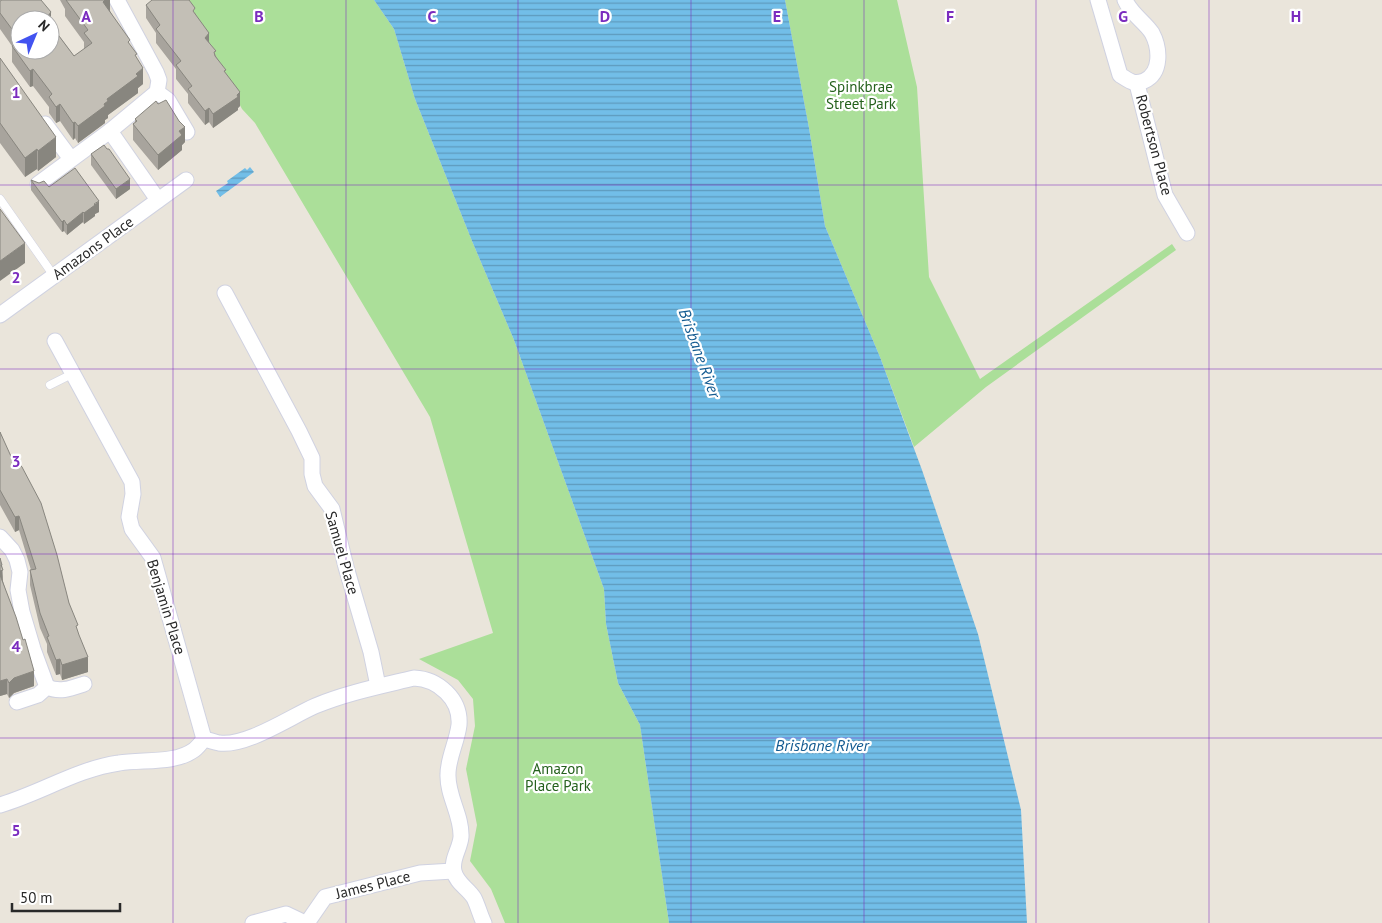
<svg xmlns="http://www.w3.org/2000/svg" width="1382" height="923" font-family="'PT Sans',sans-serif">
	<defs>
		<pattern id="water-rules" width="6" height="5" patternUnits="userSpaceOnUse" patternTransform="scale(1.25)"><rect width="6" height="5" fill="#72bee8"/><path d="M0 2.5h6" fill="none" stroke="#5e9abc"/></pattern>
	</defs>
	<rect width="100%" height="100%" fill="#eae5db"/>
	<g fill="#abdf99">
		<polygon points="185,0 374,0 394,29 415,99 472,241 514,340 604,589 606,624 618,683 640,725 669,923 505,923 491,889 470,861 477,825 466,769 475,726 473,699 458,680 419,659 493,633 430,417 255,123 242,109"/>
		<polygon points="785,0 897,0 917,87 929,277 980,379 1172,244 1176,250 986,387 914,447 880,357 825,226 809,128"/>
	</g>
	<g fill="url(#water-rules)">
		<polygon points="374,0 785,0 809,128 825,226 880,357 922,470 978,634 1021,810 1027,923 669,923 640,725 618,683 606,624 604,589 514,340 472,241 415,99 394,29"/>
		<polygon points="250,167 254,172 220,197 216,191 228,183 227,181 245,168 247,170"/>
	</g>
	<g fill="none" stroke-linecap="round" stroke-linejoin="round">
		<g stroke="#d0d2e1" stroke-width="9">
			<g id="lane">
				<polyline points="0,199 54,276"/>
				<polyline points="50,385 72,374"/>
			</g>
		</g>
		<g stroke="#d0d2e1" stroke-width="17">
			<g id="street">
				<path d="M1098 0 1120 75C1130 81 1133 85 1144 81 1162 73 1160 48 1152 33 1144 21 1131 14 1125 0"/>
				<polyline points="1137,84 1165,195 1187,233"/>
				<polyline points="157,92 168,100 187,132"/>
				<polyline points="45,124 71,159"/>
				<polyline points="110,131 158,200"/>
				<polyline points="38,184 110,131 157,92 159,80 156,72 117,0"/>
				<polyline points="225,293 299,431 312,458 312,474 315,486 332,509 346,567 371,652 378,686"/>
				<polyline points="0,315 186,180"/>
				<polyline points="55,341 132,482 133,494 129,517 132,529 153,558 204,739"/>
				<polyline points="0,537 12,550 17,560 20,572 18,590 22,612 33,649 47,687"/>
				<path d="M17 702 38 695 47 687C60 693 72 688 84 684"/>
				<path d="M0 805C41 793 77 769 119 763 142 759 175 764 194 750 198 747 201 743 204 739 209 740 214 742 219 743 246 747 290 717 315 706 346 693 381 686 414 678 438 679 461 699 459 725 457 742 448 758 448 774 447 796 462 815 461 837 460 849 451 859 454 871 456 883 468 888 474 898 478 906 480 915 484 923"/>
				<polyline points="253,923 286,914 305,923"/>
				<polyline points="307,923 325,897 420,873 453,871"/>
			</g>
		</g>
		<use href="#lane" stroke="#fff" stroke-width="8"/>
		<use href="#street" stroke="#fff" stroke-width="15"/>
	</g>
	<g fill="#a8a49d">
		<polygon points="60,0 110,0 110,11 130,45 137,59 143,84 138,88 138,93 108,115 108,118 105,120 105,123 78,143 75,138 73,140 60,121 56,123 49,113 49,107 33,86 30,87 12,62 12,46 0,29 0,1 51,25 74,56 84,49 84,42 65,16 65,9"/>
		<polygon points="146,5 195,13 216,56 226,74 240,106 238,108 238,110 213,128 209,122 205,125 188,103 188,94 176,79 176,69 156,43 156,33 146,18"/>
		<polygon points="0,58 56,157 38,171 37,169 25,177 0,143"/>
		<polygon points="135,119 185,142 182,145 182,150 158,170 133,140 133,124 135,123"/>
		<polygon points="91,154 130,189 116,199 91,165"/>
		<polygon points="31,180 49,187 99,212 95,214 95,216 84,224 83,222 67,235 64,231 62,232 31,190"/>
		<polygon points="0,432 69,603 78,634 88,672 62,680 60,674 56,675 47,652 47,644 40,628 30,585 30,570 31,570 19,530 15,532 0,505"/>
		<polygon points="2,565 3,581 34,686 14,693 9,698 7,694 0,696"/>
	</g>
	<g fill="#88867f">
		<polygon points="105,0 110,0 110,13 103,2"/>
		<polygon points="51,12 51,28 50,29 50,20 46,20 46,18"/>
		<polygon points="209,33 209,46 205,38"/>
		<polygon points="143,68 143,84 138,88 138,93 108,115 108,118 105,120 105,123 78,143 78,126 104,104 107,99"/>
		<polygon points="33,69 33,86 30,87 30,71"/>
		<polygon points="240,92 240,106 238,108 238,110 213,128 213,114"/>
		<polygon points="60,104 60,121 56,123 56,107"/>
		<polygon points="209,108 209,122 205,125 205,111"/>
		<polygon points="75,122 75,138 73,140 73,123"/>
		<polygon points="185,127 185,142 182,145 182,150 158,170 158,155 179,131"/>
		<polygon points="56,137 56,157 38,171 38,151"/>
		<polygon points="37,149 37,169 25,177 25,158"/>
		<polygon points="130,179 130,189 116,199 116,189"/>
		<polygon points="99,201 99,212 95,214 95,216 84,224 84,213"/>
		<polygon points="83,212 83,222 67,235 67,225"/>
		<polygon points="64,220 64,231 62,232 62,222"/>
		<polygon points="25,243 25,263 0,281 0,261"/>
		<polygon points="19,516 19,530 15,532 15,517"/>
		<polygon points="1,565 2,565 3,585 0,586 0,571"/>
		<polygon points="88,657 88,672 62,680 62,665"/>
		<polygon points="60,659 60,674 56,675 56,660"/>
		<polygon points="34,671 34,686 14,693 9,698 9,683 14,678"/>
		<polygon points="7,679 7,694 0,696 0,681"/>
	</g>
	<g fill="#c3bfb6" stroke="#88867f">
		<polygon points="2,0 41,0 51,12 46,18 47,20 20,20 20,40 0,13 0,1"/>
		<polygon points="66,0 105,0 103,2 130,40 128,42 137,54 135,55 143,68 136,74 138,76 107,99 108,101 104,104 105,106 78,126 75,122 73,123 60,104 56,107 49,97 52,94 33,69 30,71 12,46 20,40 20,50 50,50 50,24 74,56 92,43 84,33 88,30"/>
		<polygon points="152,0 189,0 195,8 193,11 209,33 205,38 216,51 214,52 215,56 226,70 224,71 240,92 237,95 238,97 213,114 209,108 205,111 188,89 192,86 176,65 181,61 156,29 160,25 146,5"/>
		<polygon points="0,58 56,137 38,151 37,149 25,158 0,123"/>
		<polygon points="166,100 179,121 185,127 179,131 182,135 158,155 133,124 137,121 135,119 156,101 158,104"/>
		<polygon points="104,145 107,149 109,149 130,179 116,189 91,154"/>
		<polygon points="75,168 99,201 94,204 95,205 84,213 83,212 67,225 64,220 62,222 31,180 39,183 44,181 49,187"/>
		<polygon points="0,209 25,243 0,261"/>
		<polygon points="0,432 14,463 17,461 22,467 41,503 57,555 69,603 78,625 76,626 79,635 88,657 62,665 60,659 56,660 47,637 49,636 40,613 30,570 36,569 19,516 15,517 0,490"/>
		<polygon points="0,558 2,565 1,565 3,570 0,571"/>
		<polygon points="0,575 16,617 23,640 25,639 34,671 14,678 9,683 7,679 0,681"/>
	</g>
	<path fill="none" stroke="#7b2cbf" stroke-width="1" stroke-opacity="0.55" d="M173 0V923M346 0V923M518 0V923M691 0V923M864 0V923M1036 0V923M1209 0V923M0 185H1382M0 369H1382M0 554H1382M0 738H1382"/>
	<g text-anchor="middle" stroke-width="4.5" stroke-linejoin="round" paint-order="stroke">
		<g font-size="15" fill="#25611d" stroke="#fff">
			<text x="861" y="92">Spinkbrae<tspan x="861" dy="17">Street Park</tspan></text>
			<text x="558" y="774">Amazon<tspan x="558" dy="17">Place Park</tspan></text>
		</g>
		<g font-size="15" fill="#292929" stroke="#fff">
			<text transform="translate(1154 145) rotate(75)" y="5">Robertson Place</text>
			<text transform="translate(93 248) rotate(-36)" y="5">Amazons Place</text>
			<text transform="translate(342 553) rotate(74)" y="5">Samuel Place</text>
			<text transform="translate(166 607) rotate(73)" y="5">Benjamin Place</text>
			<text transform="translate(373 885) rotate(-14)" y="5">James Place</text>
		</g>
		<g font-size="16" font-style="italic" fill="#145b91" stroke="#fff">
			<text transform="translate(700 353) rotate(70)" y="6">Brisbane River</text>
			<text x="822" y="751">Brisbane River</text>
		</g>
	</g>
	<g font-size="16" text-anchor="middle" font-weight="bold" fill="#7b2cbf" stroke="#fff" stroke-width="4.5" stroke-linejoin="round" paint-order="stroke">
		<text x="86" y="22">A</text>
		<text x="259" y="22">B</text>
		<text x="432" y="22">C</text>
		<text x="605" y="22">D</text>
		<text x="777" y="22">E</text>
		<text x="950" y="22">F</text>
		<text x="1123" y="22">G</text>
		<text x="1296" y="22">H</text>
		<text x="16" y="98">1</text>
		<text x="16" y="283">2</text>
		<text x="16" y="467">3</text>
		<text x="16" y="652">4</text>
		<text x="16" y="836">5</text>
	</g>
	<g transform="translate(35 35) rotate(44)"><circle r="24" fill="#ffffff" stroke="#a9a9a9"/>
	<path d="M0-4L9 19L0 12L-9 19Z" fill="#4253f0"/>
	<text y="-8" font-size="14" font-weight="bold" text-anchor="middle" fill="#292929">N</text>
	</g>
	<path d="M12 903v8h108v-8" fill="none" stroke="#292929" stroke-width="2.5"/>
	<text x="20" y="903" font-size="15" fill="#292929" stroke="#ffffff" stroke-width="4" paint-order="stroke">50 m</text>
</svg>
